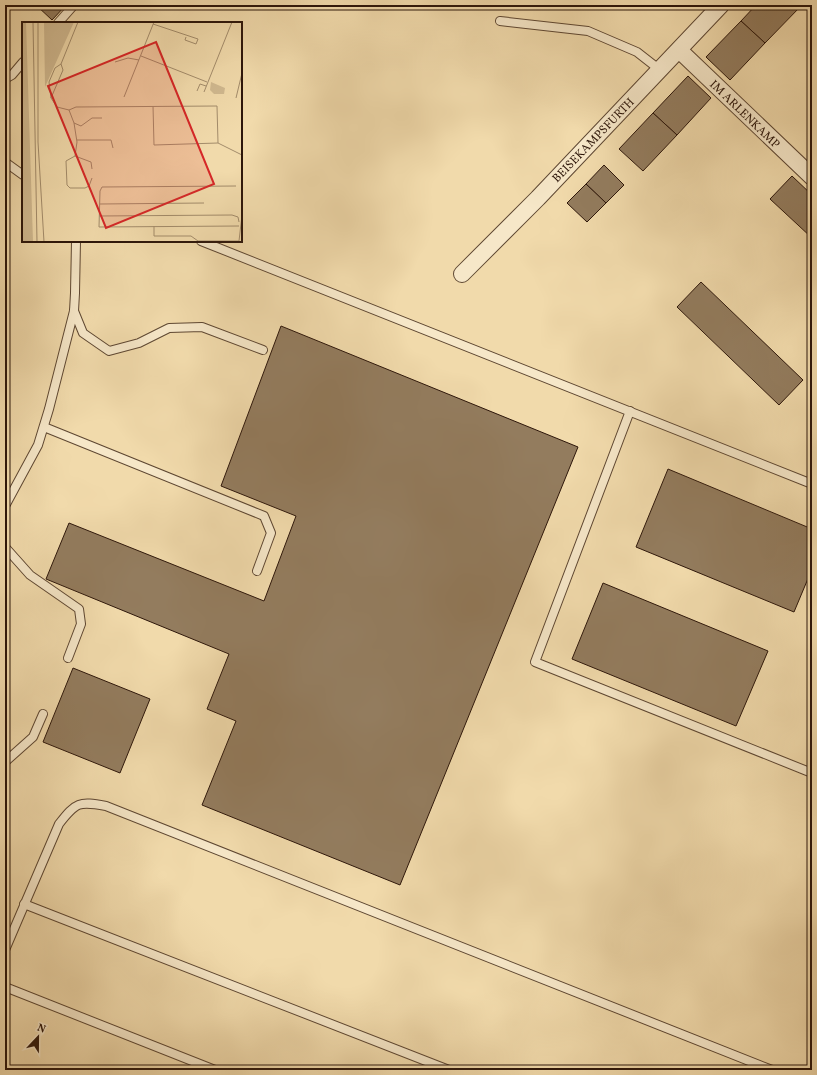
<svg xmlns="http://www.w3.org/2000/svg" width="817" height="1075" font-family="Vollkorn,serif">
	<rect width="100%" height="100%" fill="#f1daab"/>
	<filter id="stains"><feTurbulence type="fractalNoise" baseFrequency=".005" numOctaves="4"/><feColorMatrix values="0 0 0 0 .2 0 0 0 0 .09 0 0 0 0 .02 0 0 0 .5 -.17"/></filter>
	<radialGradient id="worn" r=".72"><stop offset=".6" stop-color="#630" stop-opacity="0"/><stop offset="1" stop-color="#630" stop-opacity=".3"/></radialGradient>
	<g fill="#937c5e" stroke="#2d160a">
		<polygon points="36,5 66,5 52,20"/>
		<polygon points="756,5 798,5 800,7 765,43 741,21"/>
		<polygon points="741,21 765,43 730,80 706,57"/>
		<polygon points="688,76 711,98 677,135 653,113"/>
		<polygon points="653,113 677,135 643,171 619,149"/>
		<polygon points="604,165 624,185 606,203 586,184"/>
		<polygon points="792,176 812,195 812,238 770,199"/>
		<polygon points="586,184 606,203 587,222 567,203"/>
		<polygon points="701,282 803,380 779,405 677,307"/>
		<polygon points="281,326 578,447 400,885 202,805 236,721 207,709 229,654 46,579 69,523 264,601 296,516 221,486"/>
		<polygon points="668,469 812,529 812,569 794,612 636,547"/>
		<polygon points="603,583 768,651 736,726 572,659"/>
		<polygon points="73,668 150,699 120,773 43,742"/>
	</g>
	<g fill="none" stroke-linecap="round" stroke-linejoin="round">
		<g stroke="#5e4732" stroke-width="10">
			<g id="service">
				<polyline points="500,21 588,31 637,52 660,70"/>
				<polyline points="58,23 74,5"/>
				<polyline points="5,79 12,75 23,62"/>
				<polyline points="5,162 23,175"/>
				<polyline points="201,241 812,484"/>
				<polyline points="74,311 83,333 109,351 139,343 169,328 202,327 263,350"/>
				<polyline points="630,411 535,662 812,773"/>
				<polyline points="44,427 264,516 271,533 257,571"/>
				<polyline points="5,506 38,445 49,409 74,311 75,293 76,241"/>
				<polyline points="5,547 30,575 79,609 81,624 68,658"/>
				<polyline points="5,762 33,737 43,714"/>
				<polyline points="24,904 449,1070"/>
				<path d="M5 950 59 824C76 802 79 801 106 806L772 1070"/>
				<polyline points="5,987 215,1070"/>
			</g>
		</g>
		<g stroke="#5e4732" stroke-width="18">
			<g id="minor">
				<polyline points="679,50 812,177"/>
				<polyline points="462,274 538,198 721,5"/>
			</g>
		</g>
		<use href="#service" stroke="#f6e7c8" stroke-width="8"/>
		<use href="#minor" stroke="#f6e7c8" stroke-width="16"/>
	</g>
	<g text-anchor="middle" stroke-width="4" stroke-linejoin="round" paint-order="stroke">
		<g font-size="12" fill="#2d160a" stroke="#f6e7c8">
			<text transform="translate(745 114) rotate(44)" y="4">IM ARLENKAMP</text>
			<text transform="translate(593 140) rotate(-46)" y="4">BEISEKAMPSFURTH</text>
		</g>
	</g>
	<g transform="translate(22 22)">
		<rect width="220" height="220" fill="#f1daab"/>
		<path d="M0 0H4L11 220H0ZM22 0H52L23 65ZM189 60 203 66 202 72H192L188 68Z" fill="#d0b990"/>
		<path fill="none" stroke="#a38c6b" stroke-width="1" d="M11 0 15 220M16 0V120L22 220M56 0 39 42 33 46 27 60 29 76 35 85 47 88 54 85 195 84 196 121 220 133M131 2 176 17 174 22 163 18 164 15M119 34 185 60M93 40 106 36 117 38M175 69 178 62 184 64M182 70 210 0M102 75 132 0M29 76 41 48 39 42M214 76 220 51M131 84 132 123 196 121M47 88 52 101 55 120 53 134 44 139 45 163 48 166H63L67 164 70 156M52 101 59 104 70 96H80M55 118H89L91 126M53 134 69 140 70 147M214 164 80 165 78 169 77 205 217 204M78 182 182 181M77 194 210 193 216 195 217 200M132 204V214H169L176 219H217L220 193"/>
		<path fill="#d62828" fill-opacity="0.15" stroke="#d62828" stroke-width="2" d="M134 20 192 162 84 206 26 64Z"/>
		<rect width="220" height="220" fill="none" stroke="#2d160a" stroke-width="2"/>
	</g>
	<rect width="817" height="1075" fill="none" stroke="#f1daab" stroke-width="20"/>
	<rect x="6" y="6" width="805" height="1063" fill="none" stroke="#2d160a" stroke-width="2"/>
	<rect x="10" y="10" width="797" height="1055" fill="none" stroke="#2d160a"/>
	<g transform="translate(38 1037) rotate(22)" stroke="#f6e7c8" stroke-width="3" paint-order="stroke">
	<path d="M0-3L7 15L0 10L-7 15Z" fill="#2d160a"/>
	<text y="-6" font-size="11" font-weight="bold" text-anchor="middle" fill="#2d160a">N</text>
	</g>
	<rect width="100%" height="100%" filter="url(#stains)"/>
	<rect width="100%" height="100%" fill="url(#worn)"/>
</svg>
